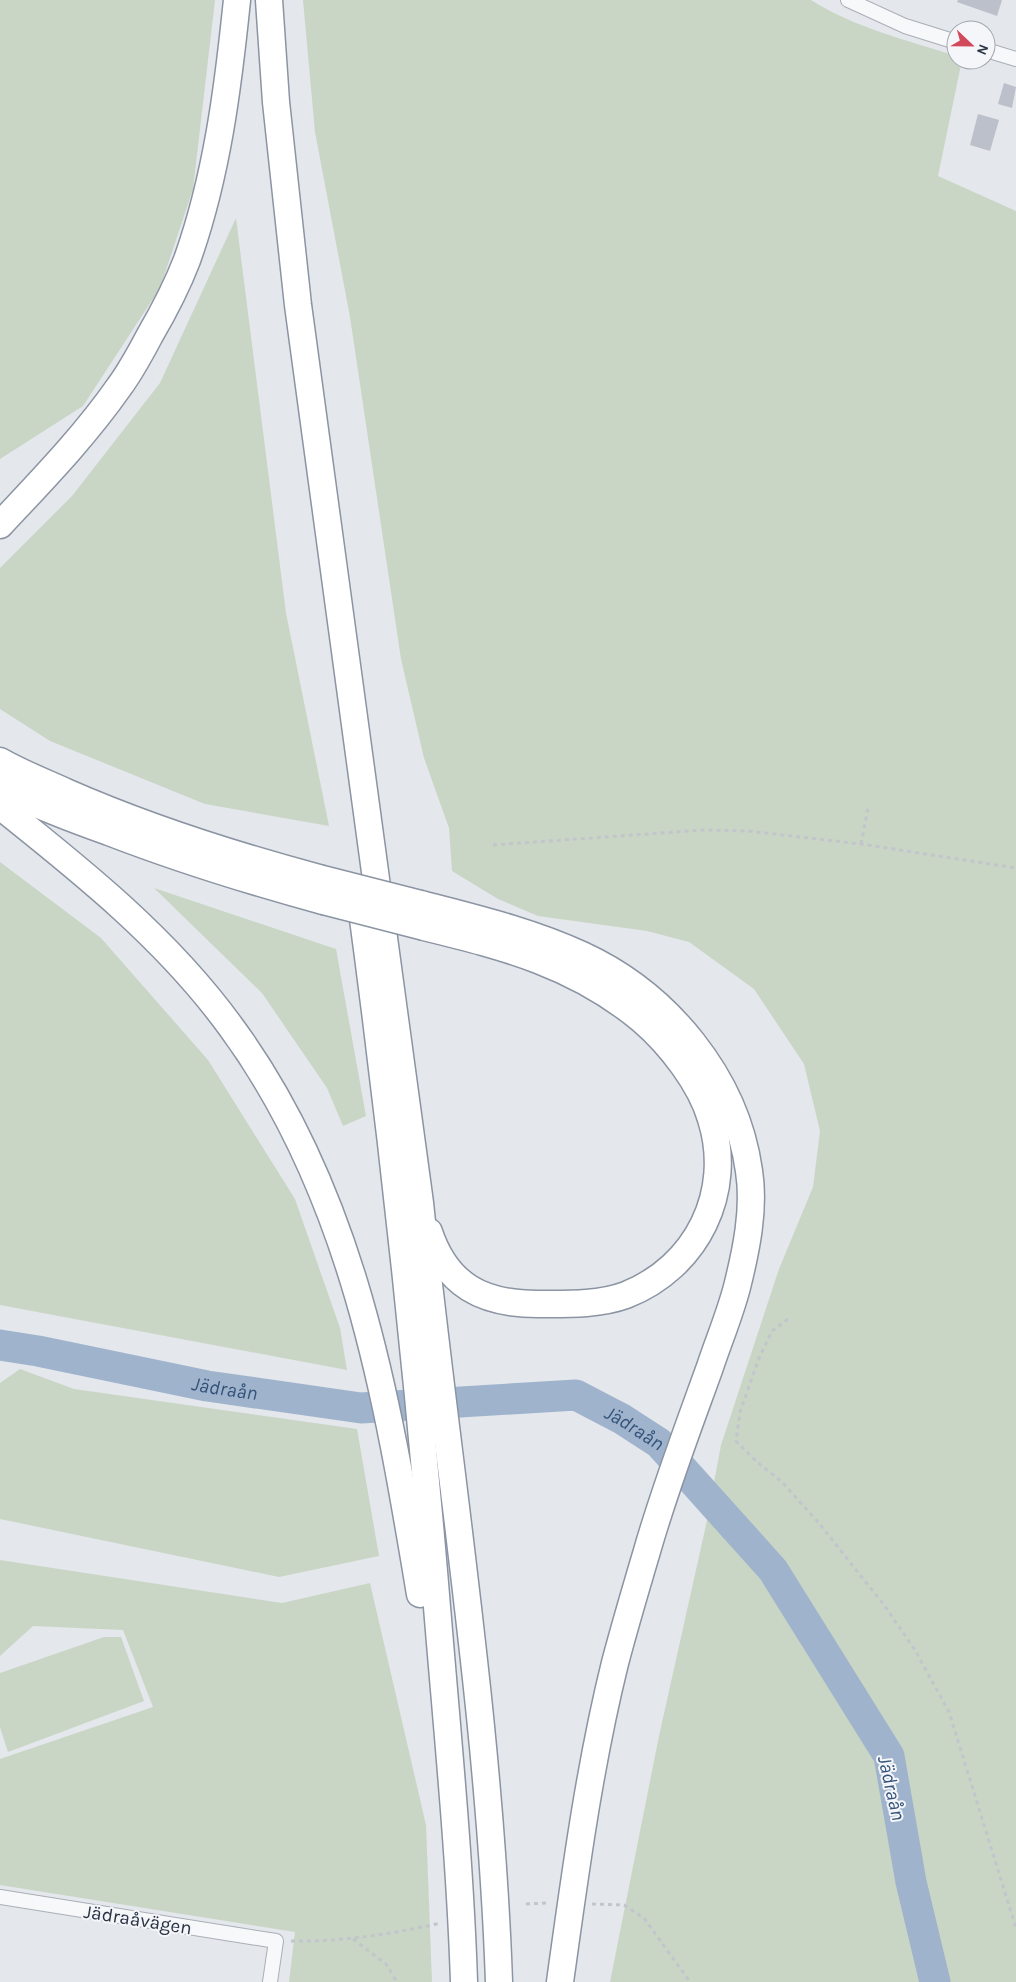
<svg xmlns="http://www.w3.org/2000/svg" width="1016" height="1982" font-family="Karla,sans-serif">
	<rect width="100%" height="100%" fill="#e4e7ec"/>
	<g fill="#c9d6c5">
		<polygon points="0,0 215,0 193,189 160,288 83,406 0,459"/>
		<path d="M303 0H811C855 28 907 40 956 56V60H962L938 176 1016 211V1982H610L659 1736 706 1525 721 1445 779 1269 813 1187 820 1131 804 1064 754 989 689 942 647 931 538 916 498 899 452 871 449 828 424 758 401 659 350 317 315 132Z"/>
		<polygon points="236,218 286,613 329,826 205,804 50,741 0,709 0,568 72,496 160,383"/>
		<polygon points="0,862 101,938 208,1060 295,1199 340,1328 347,1370 0,1305"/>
		<polygon points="154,888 336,949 366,1116 343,1126 327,1088 262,993"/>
		<polygon points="20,1369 74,1389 357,1429 379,1556 279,1577 0,1519 0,1383"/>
		<polygon points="0,1560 282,1603 370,1583 426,1825 432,1982 289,1982 295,1932 0,1885 0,1759 153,1707 123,1630 33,1626 0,1656"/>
		<polygon points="104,1637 121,1637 144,1701 8,1752 0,1727 0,1673"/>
	</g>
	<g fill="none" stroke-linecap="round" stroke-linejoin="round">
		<path stroke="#9fb4cc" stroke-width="31" id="s1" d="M0 1345 38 1351 207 1386 361 1408 576 1395 622 1419 659 1443 773 1570 889 1756 911 1882 935 1982"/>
	</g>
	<g fill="#bbc0ca">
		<polygon points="958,0 1002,0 997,16 957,2"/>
		<polygon points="1004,83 1016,87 1012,108 998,104"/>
		<polygon points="978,114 999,120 990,151 970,145"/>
	</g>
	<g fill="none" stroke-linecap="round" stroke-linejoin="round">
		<g stroke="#a9aeb7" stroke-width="16">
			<g id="street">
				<polyline points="848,0 905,26 956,42"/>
				<polyline points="986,50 1016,59"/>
				<polyline points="0,1897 276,1941 270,1982"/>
			</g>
		</g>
		<g stroke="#8b94a3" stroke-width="29">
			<g id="highway">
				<path d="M269 0 276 102 298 305 420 1203C447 1463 490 1721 499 1982"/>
				<path d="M0 525C42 480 84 437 119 387 131 371 141 352 150 335 164 311 177 286 187 260 217 176 228 88 237 0"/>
				<path d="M0 761C21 773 44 782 66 792 148 828 233 855 319 878"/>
				<path d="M0 787C35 805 72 819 109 832 179 859 250 881 323 901"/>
				<path d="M0 806C83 872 168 940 231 1027 353 1193 387 1396 420 1594"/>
				<path d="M359 889C392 1132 418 1375 438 1619 448 1740 460 1861 464 1982"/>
				<path d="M421 904C475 918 530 931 582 955 667 994 736 1077 749 1171 755 1209 746 1251 737 1287 730 1314 719 1340 710 1367 688 1428 665 1488 647 1551 636 1588 625 1625 615 1663 589 1768 575 1875 560 1982"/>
				<path d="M424 927C506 947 576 965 642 1020 670 1044 701 1084 711 1119 734 1192 697 1267 626 1295 599 1305 567 1304 538 1304 483 1304 447 1286 429 1232"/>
			</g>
		</g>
		<g stroke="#c2c5cb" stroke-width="3" stroke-dasharray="4 4" stroke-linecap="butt">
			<polyline points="861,844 868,808"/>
			<polyline points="493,845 703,830 748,831 861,844 1016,868"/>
			<polyline points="788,1319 772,1331 759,1358 740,1412 736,1441 757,1462 782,1482 818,1522 884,1605 915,1650 949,1712 1016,1928"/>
			<polyline points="526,1904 547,1903"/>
			<polyline points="592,1904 624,1905 644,1918 690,1982"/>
			<polyline points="353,1939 386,1964 397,1982"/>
			<path d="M291 1941C342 1942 391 1934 441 1923"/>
		</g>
		<use href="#street" stroke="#f7f8fa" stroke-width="14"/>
		<use href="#highway" stroke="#fff" stroke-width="26"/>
		<g stroke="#8b94a3" stroke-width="29" stroke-linecap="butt">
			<g id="highway-bridge">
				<polyline points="319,878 421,904"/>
				<polyline points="323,901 424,927"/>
			</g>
		</g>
		<use href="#highway-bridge" stroke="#fff" stroke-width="26"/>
	</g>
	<g text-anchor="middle" stroke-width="4" stroke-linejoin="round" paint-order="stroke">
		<g font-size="19" fill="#2b3445" stroke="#f4f6f9">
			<text transform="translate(138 1919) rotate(9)" y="7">Jädraåvägen</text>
		</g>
		<g font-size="20" font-style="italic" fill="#34527a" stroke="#f4f6f9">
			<text dy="7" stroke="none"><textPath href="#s1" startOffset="229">Jädraån</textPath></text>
			<text dy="7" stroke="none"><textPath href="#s1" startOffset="649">Jädraån</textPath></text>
			<text transform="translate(892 1788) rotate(77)" y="7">Jädraån</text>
		</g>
	</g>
	<g transform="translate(971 45) rotate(112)"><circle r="24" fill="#f4f6f9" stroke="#a4a8b1"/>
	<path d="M0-4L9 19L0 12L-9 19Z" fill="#d1495b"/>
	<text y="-8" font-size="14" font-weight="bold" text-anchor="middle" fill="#2b3445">N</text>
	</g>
</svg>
